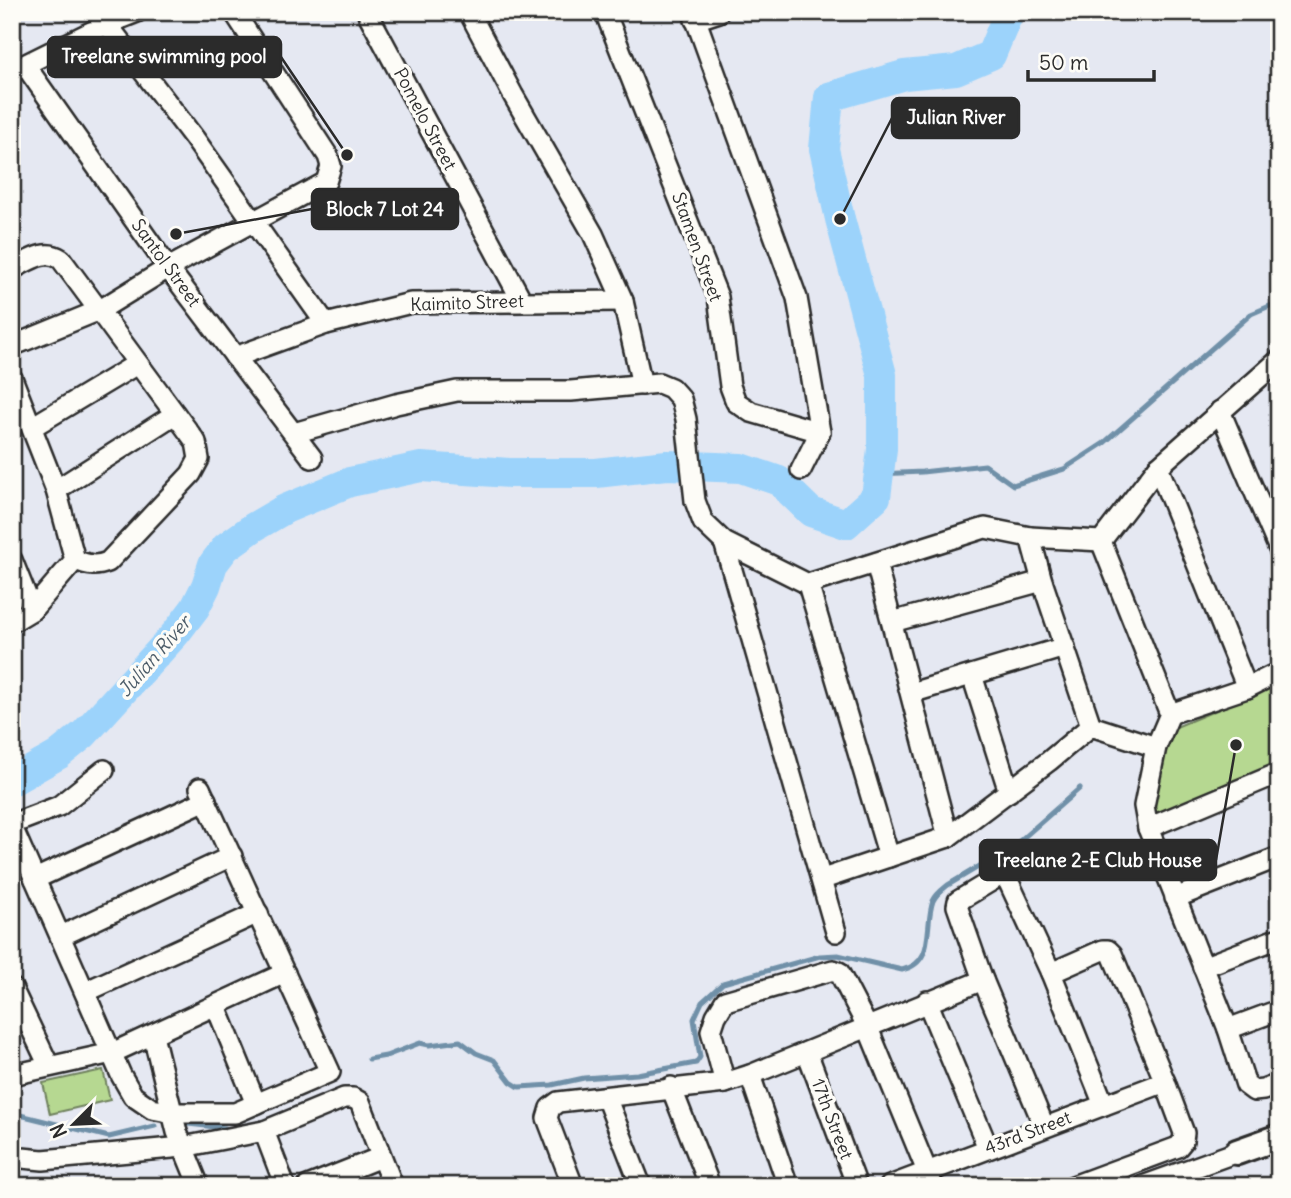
<svg xmlns="http://www.w3.org/2000/svg" width="1291" height="1198" font-family="Delius,sans-serif">
	<rect width="100%" height="100%" fill="#e5e8f2"/>
	<filter id="ink" filterUnits="userSpaceOnUse"><feTurbulence type="fractalNoise" baseFrequency=".0143" numOctaves="2"/><feDisplacementMap in="SourceGraphic" scale="14" xChannelSelector="R" yChannelSelector="G"/><feConvolveMatrix kernelMatrix="1 2 1 2 8 2 1 2 1" color-interpolation-filters="sRGB"/></filter>
	<g filter="url(#ink)">
		<g fill="#b6d891" stroke="#70825e" stroke-width="2">
			<polygon points="1279,684 1279,767 1161,817 1155,814 1151,809 1164,732"/>
			<polygon points="103,1070 110,1100 50,1114 43,1083"/>
		</g>
		<g fill="none" stroke-linecap="round" stroke-linejoin="round">
			<g stroke="#6f90a8" stroke-width="5">
				<polyline points="879,474 922,472 985,465 1013,485 1064,469 1104,443 1251,314 1279,302"/>
				<path d="M369 1059 386 1056 420 1043 429 1045 460 1041 476 1053 494 1060 511 1082 519 1087 552 1085 584 1078 637 1074 696 1063 700 1057 694 1019 702 1002 723 983 820 956 838 955 902 970C936 963 924 926 933 901 936 894 943 889 948 885L1015 845 1080 788"/>
				<polyline points="12,1113 109,1137 155,1126"/>
				<polyline points="188,1124 225,1128"/>
			</g>
			<polyline stroke="#9cd3fb" stroke-width="30" points="12,781 58,755 84,734 176,633 195,608 206,586 213,564 226,547 254,527 285,509 350,482 421,467 510,473 596,473 667,465 741,468 779,481 811,512 846,524 876,497 882,449 882,375 840,219 824,149 829,97 904,75 956,70 991,55 1009,12"/>
			<g stroke="#2b2b2b" stroke-width="24">
				<g id="minor">
					<polyline points="367,12 522,301"/>
					<polyline points="469,12 513,95 593,234 623,301 642,385"/>
					<polyline points="605,12 718,297 730,386 736,402 751,412 820,432"/>
					<polyline points="693,12 797,298 820,432 801,470"/>
					<polyline points="695,20 719,12"/>
					<polyline points="107,24 194,138 326,324"/>
					<polyline points="25,65 168,268 312,458"/>
					<polyline points="12,71 107,24 137,12"/>
					<path d="M12 269C29 261 44 248 61 259L196 442 199 459 191 474 108 562C95 567 88 565 75 560"/>
					<polyline points="12,346 100,310 168,268 326,182 331,166 328,156 234,12"/>
					<polyline points="235,357 326,324 411,303 623,301"/>
					<polyline points="12,378 56,490 75,560 32,610 12,622"/>
					<polyline points="1220,411 1279,549"/>
					<polyline points="32,427 137,364"/>
					<polyline points="294,433 396,404 457,391 571,391 659,383 671,388 681,399 686,419 695,501 703,522 724,542 808,584 985,528 1030,537 1042,581 1091,726 1049,761 948,837 823,879"/>
					<polyline points="1158,467 1247,688"/>
					<polyline points="56,490 175,414"/>
					<polyline points="1030,537 1101,541 1158,467 1279,360"/>
					<polyline points="1101,541 1170,714 1156,747 1144,806 1148,828 1228,1029 1246,1085 1254,1091 1263,1090 1279,1084"/>
					<polyline points="724,542 836,932"/>
					<polyline points="12,560 32,610"/>
					<polyline points="876,563 948,837"/>
					<polyline points="808,584 889,857"/>
					<polyline points="892,622 1042,581"/>
					<polyline points="972,675 1009,792"/>
					<polyline points="911,693 1065,647"/>
					<polyline points="1170,714 1247,688 1279,672"/>
					<polyline points="1091,726 1156,747"/>
					<polyline points="12,824 59,806 104,770"/>
					<polyline points="12,827 121,1075 133,1096 152,1109 173,1113 235,1113 330,1072 200,788"/>
					<polyline points="1148,828 1279,773"/>
					<polyline points="35,879 206,800"/>
					<polyline points="1175,898 1279,857"/>
					<polyline points="61,936 232,856"/>
					<polyline points="1203,967 1279,938"/>
					<polyline points="12,988 49,1066"/>
					<polyline points="85,992 258,913"/>
					<polyline points="927,1001 988,1148"/>
					<polyline points="216,1006 256,1104"/>
					<polyline points="1228,1029 1279,1010"/>
					<polyline points="153,1035 177,1132 199,1186"/>
					<polyline points="807,1052 857,1186"/>
					<polyline points="12,1075 112,1053 285,973"/>
					<polyline points="750,1075 788,1186"/>
					<polyline points="725,1083 711,1031 716,1016 725,1001 833,970 839,972 868,1028 933,1186"/>
					<polyline points="671,1087 710,1186"/>
					<polyline points="606,1097 641,1186"/>
					<polyline points="1044,1126 983,980 957,906 958,901 1001,875 1006,876 1051,973"/>
					<polyline points="264,1131 344,1098 353,1098 360,1102 393,1186"/>
					<polyline points="12,1157 43,1160 183,1147 264,1131 285,1186"/>
					<polyline points="308,1186 381,1157"/>
					<polyline points="573,1186 547,1118 550,1108 558,1102 725,1083 750,1075 983,980"/>
					<polyline points="890,1186 1165,1082"/>
					<polyline points="1073,1186 1178,1147 1183,1141 1184,1133 1165,1082 1112,954 1108,950 1103,950 1051,973 1104,1105"/>
					<polyline points="1143,1186 1237,1152"/>
				</g>
			</g>
			<g stroke="#2b2b2b" stroke-width="30">
				<polyline id="tertiary" points="1237,1152 1279,1137"/>
			</g>
			<use href="#minor" stroke="#fdfcf7" stroke-width="19"/>
			<use href="#tertiary" stroke="#fdfcf7" stroke-width="24"/>
		</g>
	</g>
	<g text-anchor="middle" stroke-width="7" stroke-linejoin="round" paint-order="stroke">
		<g font-size="18" fill="#2b2b2b" stroke="#fdfcf7">
			<text transform="translate(425 119) rotate(62)" y="6">Pomelo Street</text>
			<text transform="translate(697 247) rotate(70)" y="6">Stamen Street</text>
			<text transform="translate(166 263) rotate(54)" y="6">Santol Street</text>
			<text transform="translate(467 303) rotate(-2)" y="6">Kaimito Street</text>
			<text transform="translate(832 1119) rotate(69)" y="6">17th Street</text>
			<text transform="translate(1028 1133) rotate(-21)" y="6">43rd Street</text>
		</g>
		<g font-size="19" font-style="italic" fill="#4d5d69" stroke="#fdfcf7">
			<text transform="translate(154 656) rotate(-49)" y="7">Julian River</text>
		</g>
	</g>
	<path fill="none" stroke="#2b2b2b" stroke-width="2.5" d="M347 155L281 57M840 219L892 118M176 234L312 209M1236 745L1216 860"/>
	<g fill="#2b2b2b" stroke="#fdfcf7" stroke-width="2.5">
		<circle cx="347" cy="155" r="7"/>
		<circle cx="840" cy="219" r="7"/>
		<circle cx="176" cy="234" r="7"/>
		<circle cx="1236" cy="745" r="7"/>
	</g>
	<g fill="#2b2b2b" stroke="#2b2b2b" stroke-width="2.5">
		<rect x="48" y="37" width="233" height="40" rx="7"/>
		<rect x="892" y="98" width="127" height="40" rx="7"/>
		<rect x="312" y="189" width="146" height="40" rx="7"/>
		<rect x="980" y="840" width="236" height="40" rx="7"/>
	</g>
	<g font-size="19" text-anchor="middle" font-weight="bold" fill="#fff">
		<text x="164" y="63">Treelane swimming pool</text>
		<text x="956" y="124">Julian River</text>
		<text x="385" y="216">Block 7 Lot 24</text>
		<text x="1098" y="867">Treelane 2-E Club House</text>
	</g>
	<rect width="1291" height="1198" fill="none" stroke="#fdfcf7" stroke-width="42"/>
	<rect x="21" y="21" width="1249" height="1156" fill="none" stroke="#2b2b2b" stroke-width="2.5" filter="url(#ink)"/>
	<g transform="translate(74 1124) rotate(246)" stroke="#fdfcf7" stroke-width="5" paint-order="stroke">
	<path d="M0-5L12 26L0 18L-12 26Z" fill="#2b2b2b"/>
	<text y="-10" font-size="19" font-weight="bold" text-anchor="middle" fill="#2b2b2b">N</text>
	</g>
	<path d="M1028 70v10h126v-10" fill="none" stroke="#2b2b2b" stroke-width="3.5"/>
	<text x="1039" y="70" font-size="21" fill="#2b2b2b" stroke="#fdfcf7" stroke-width="5" paint-order="stroke">50 m</text>
</svg>
